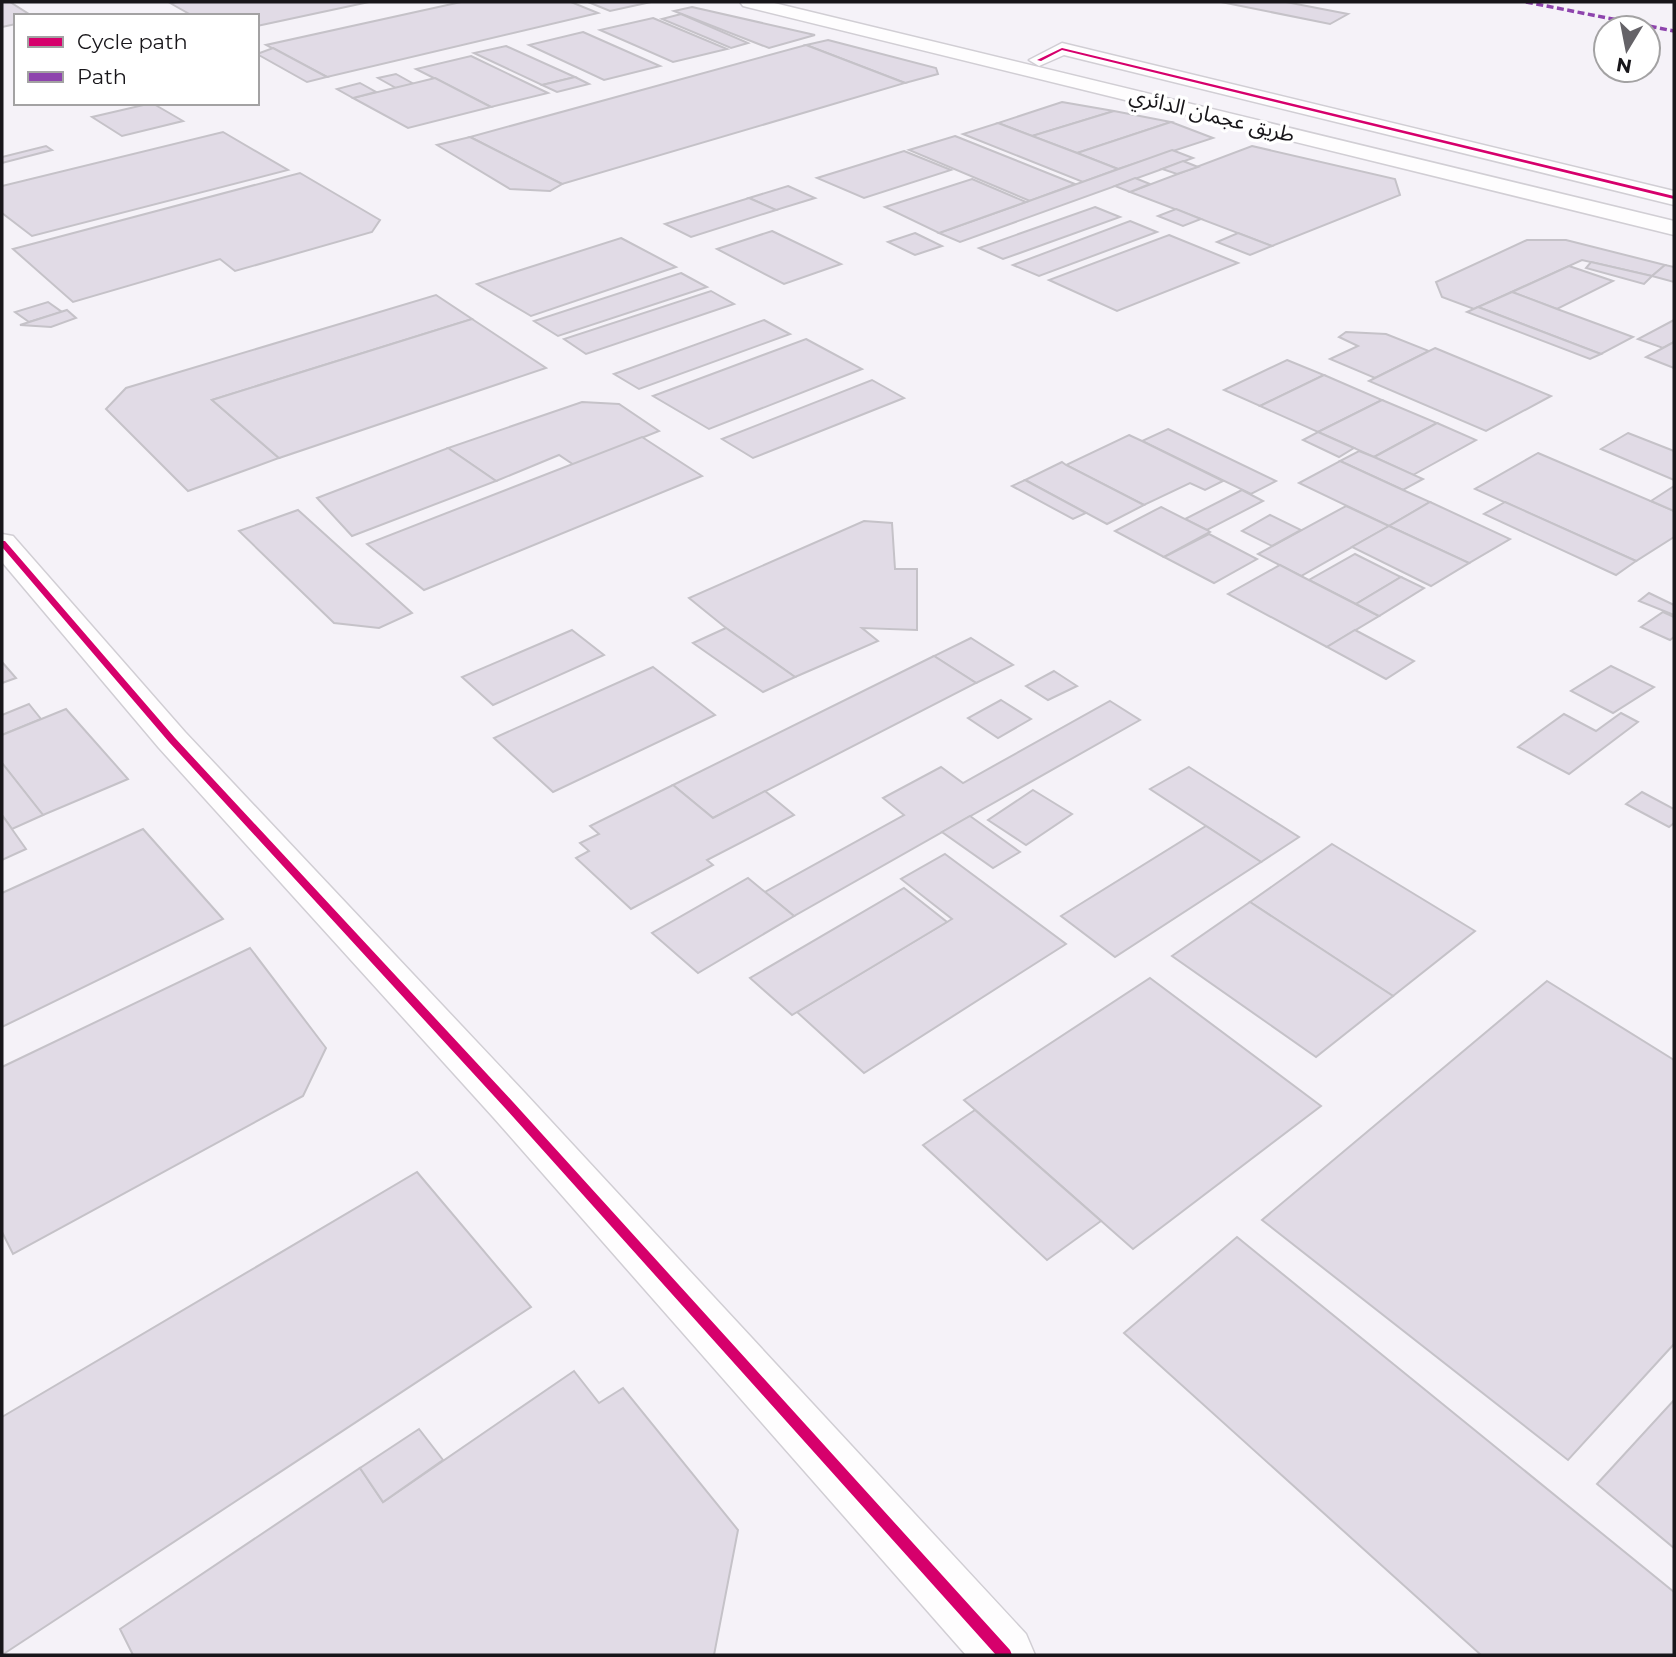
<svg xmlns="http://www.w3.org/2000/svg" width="1676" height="1657" font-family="Montserrat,'Noto Sans Arabic',sans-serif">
	<rect width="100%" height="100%" fill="#f5f2f8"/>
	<g fill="#e1dbe6" stroke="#c5c2c8" stroke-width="2">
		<polygon points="2,2 10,2 32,16 16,16 16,24 2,27"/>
		<polygon points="179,2 369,2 257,26 257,16 193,16 170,3"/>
		<polygon points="461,2 571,2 598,13 327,77 266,45"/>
		<polygon points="588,2 651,2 610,11"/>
		<polygon points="1221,2 1286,2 1348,14 1330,24"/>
		<polygon points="692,7 815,35 769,48 674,11"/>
		<polygon points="681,14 748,43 731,48 662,19"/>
		<polygon points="653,18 727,49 673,62 600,30"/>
		<polygon points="583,32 660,66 604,80 529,45"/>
		<polygon points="828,40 936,68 938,74 905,83 806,45"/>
		<polygon points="806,45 905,83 562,184 470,137"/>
		<polygon points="506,46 575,77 542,85 474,53"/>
		<polygon points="273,48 327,77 307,82 257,54"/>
		<polygon points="471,56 548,93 491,107 416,69"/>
		<polygon points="396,74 414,84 396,88 378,78"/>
		<polygon points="575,77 589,84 557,92 542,85"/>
		<polygon points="435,78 491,107 408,128 353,98"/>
		<polygon points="360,83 376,92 353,98 337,89"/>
		<polygon points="1062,102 1114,111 1032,136 998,123"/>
		<polygon points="152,103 183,121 122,136 92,117"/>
		<polygon points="1114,111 1171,122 1077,153 1032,136"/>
		<polygon points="1171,122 1213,138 1118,169 1077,153"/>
		<polygon points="998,123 1077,153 1118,169 1083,182 963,134"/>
		<polygon points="223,132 288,170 32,236 2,213 2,186"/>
		<polygon points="955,136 1075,184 1030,201 909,150"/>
		<polygon points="470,137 562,184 550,191 510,189 437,145"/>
		<polygon points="46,146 52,150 2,163 2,157"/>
		<polygon points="1252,146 1395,179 1400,195 1272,246 1130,192"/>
		<polygon points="1172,150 1193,158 960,242 939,233"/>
		<polygon points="904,151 951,170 864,198 817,178"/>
		<polygon points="1183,161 1198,167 1177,174 1162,169"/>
		<polygon points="300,173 380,220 372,232 235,271 220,259 73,302 13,249"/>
		<polygon points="1135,178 1150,184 1130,192 1115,186"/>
		<polygon points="972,179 1026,202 939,233 885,207"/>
		<polygon points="788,186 815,198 776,210 749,198"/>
		<polygon points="749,198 776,210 691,237 665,224"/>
		<polygon points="1095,207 1120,217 1003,259 979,248"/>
		<polygon points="1176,209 1201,219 1183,226 1158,216"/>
		<polygon points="1130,221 1157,232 1039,276 1013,265"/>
		<polygon points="772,231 841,264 784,284 717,249"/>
		<polygon points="915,233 942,246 915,255 888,242"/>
		<polygon points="1238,233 1272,246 1250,255 1217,242"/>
		<polygon points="1169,235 1238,263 1117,311 1049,280"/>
		<polygon points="621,238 676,267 531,316 477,284"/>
		<polygon points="1527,240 1566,240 1665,265 1652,276 1582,260 1474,309 1442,297 1436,282"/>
		<polygon points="1591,262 1652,276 1644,284 1586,268"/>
		<polygon points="1665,265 1674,267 1674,282 1652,276"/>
		<polygon points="1569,266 1613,281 1557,309 1512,292"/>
		<polygon points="681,273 707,287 558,336 534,321"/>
		<polygon points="711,291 734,304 586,354 564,339"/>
		<polygon points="1512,292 1557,309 1633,337 1601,354 1478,307"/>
		<polygon points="436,295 472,319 212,400 279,458 188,491 106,409 126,388"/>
		<polygon points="48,302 62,312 29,322 15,312"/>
		<polygon points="1478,307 1601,354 1590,359 1467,312"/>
		<polygon points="67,310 76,318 51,327 20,325"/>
		<polygon points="472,319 546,368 279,458 212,400"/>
		<polygon points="764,320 790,334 639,389 614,374"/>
		<polygon points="1674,320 1674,342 1663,348 1638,339"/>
		<polygon points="1346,332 1386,334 1429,351 1375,378 1330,359 1358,346 1339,337"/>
		<polygon points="806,339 862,369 709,429 653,396"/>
		<polygon points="1674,342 1674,368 1646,357 1663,348"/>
		<polygon points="1435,348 1551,396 1486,431 1369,381"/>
		<polygon points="1287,360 1324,375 1260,406 1224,390"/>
		<polygon points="1324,375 1382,400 1318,432 1260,406"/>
		<polygon points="872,380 904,398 753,458 722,439"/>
		<polygon points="1382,400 1437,423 1374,457 1318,432"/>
		<polygon points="582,402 619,404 659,431 574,465 559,455 496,481 448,448"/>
		<polygon points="1437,423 1476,440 1413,475 1374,457"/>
		<polygon points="1168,429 1276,481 1251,494 1142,441"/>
		<polygon points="1318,432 1354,448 1339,457 1303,440"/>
		<polygon points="1628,433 1674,451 1674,480 1601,449"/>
		<polygon points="1129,435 1142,441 1223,481 1205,490 1190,483 1144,505 1066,465"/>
		<polygon points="642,437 702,476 424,590 367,544"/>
		<polygon points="448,448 496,481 352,536 317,498"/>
		<polygon points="1359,451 1374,457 1423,479 1403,490 1340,461"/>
		<polygon points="1538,453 1674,511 1674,537 1636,561 1475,489"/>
		<polygon points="1340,461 1403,490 1430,502 1389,526 1299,483"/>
		<polygon points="1062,462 1066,465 1144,505 1107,524 1025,480"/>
		<polygon points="1025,480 1086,513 1073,519 1012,486"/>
		<polygon points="1674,486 1674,511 1651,501"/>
		<polygon points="1242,490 1263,501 1207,530 1185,519"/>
		<polygon points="1430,502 1510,539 1469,563 1389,526"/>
		<polygon points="1505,502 1636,561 1616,575 1484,514"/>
		<polygon points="1346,506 1389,526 1301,576 1258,554"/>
		<polygon points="1161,507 1207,530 1210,532 1164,557 1115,531"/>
		<polygon points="298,510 412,613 379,628 334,623 239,531"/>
		<polygon points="1270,515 1301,530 1272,546 1242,531"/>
		<polygon points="864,521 892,523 895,569 917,569 917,630 862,628 878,641 795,677 726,628 689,598"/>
		<polygon points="1389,526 1469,563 1431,586 1352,547"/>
		<polygon points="1209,534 1257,559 1214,583 1164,557"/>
		<polygon points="1355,554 1401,577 1356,604 1309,580"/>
		<polygon points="1280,565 1301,576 1379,616 1327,647 1228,594"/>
		<polygon points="1401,577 1424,588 1379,616 1356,604"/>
		<polygon points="1649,593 1674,605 1674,615 1639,601"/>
		<polygon points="1663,612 1674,617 1674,637 1670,640 1641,627"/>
		<polygon points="726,628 795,677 763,692 693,643"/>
		<polygon points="572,630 604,655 493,705 462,677"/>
		<polygon points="1355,630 1414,661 1386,679 1327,647"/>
		<polygon points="971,638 1013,665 976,683 934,656"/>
		<polygon points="934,656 976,683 713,818 673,785"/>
		<polygon points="2,662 16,678 2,683"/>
		<polygon points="1611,666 1654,687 1613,713 1571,691"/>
		<polygon points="653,667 715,715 553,792 494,738"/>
		<polygon points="1054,671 1077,686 1048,700 1026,686"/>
		<polygon points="1001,700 1031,719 998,738 968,718"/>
		<polygon points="1110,701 1140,720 794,916 765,892 904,815 883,798 941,767 963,783"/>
		<polygon points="29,704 41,719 2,735 2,715"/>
		<polygon points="66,709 128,779 43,815 2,763 2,735"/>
		<polygon points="1621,713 1638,722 1569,774 1518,747 1564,714 1596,731"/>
		<polygon points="2,763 43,815 12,829 2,815"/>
		<polygon points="1189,767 1299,837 1261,862 1150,789"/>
		<polygon points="673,785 713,818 765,791 794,815 707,860 713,865 631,909 576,858 589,851 580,843 599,834 590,826"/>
		<polygon points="1033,790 1072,814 1026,845 988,820"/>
		<polygon points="1642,792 1674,809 1674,823 1669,827 1626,804"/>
		<polygon points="2,815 26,849 2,860"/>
		<polygon points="970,816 1020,852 993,868 942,832"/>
		<polygon points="1206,826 1261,862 1115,957 1061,916"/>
		<polygon points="143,829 223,919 2,1027 2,893"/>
		<polygon points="1332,844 1475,931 1393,996 1250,902"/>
		<polygon points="945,854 1066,944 864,1073 797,1012 952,919 901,879"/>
		<polygon points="748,878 794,916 698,973 652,933"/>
		<polygon points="904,888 947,922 792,1015 750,978"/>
		<polygon points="1250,902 1393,996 1316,1057 1172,956"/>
		<polygon points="250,948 326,1048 303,1096 13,1254 2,1232 2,1067"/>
		<polygon points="1150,978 1321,1106 1133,1249 964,1100"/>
		<polygon points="1547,981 1674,1060 1674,1344 1568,1460 1262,1220"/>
		<polygon points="975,1110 1101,1221 1047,1260 923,1145"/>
		<polygon points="417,1172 531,1307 2,1655 2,1417"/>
		<polygon points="1237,1237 1674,1592 1674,1655 1481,1655 1124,1333"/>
		<polygon points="574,1371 599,1403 623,1388 738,1530 714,1655 133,1655 120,1629 360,1468 383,1502"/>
		<polygon points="1674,1400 1674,1548 1597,1484"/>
		<polygon points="419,1429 443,1460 383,1502 360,1468"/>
	</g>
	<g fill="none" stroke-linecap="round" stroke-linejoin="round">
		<g stroke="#d1ced4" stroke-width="3">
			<g id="minor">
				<polygon points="1062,43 1674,191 1674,205 1064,55 1039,66 1029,60"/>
				<polygon points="2,534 13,536 185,732 525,1093 1026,1634 1035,1655 966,1655 493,1117 159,748 2,562"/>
			</g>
		</g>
		<g stroke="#d1ced4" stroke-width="3">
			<polygon id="major" points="740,2 770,2 1674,221 1674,235 743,6"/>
		</g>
		<use href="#minor" fill="#fefdfe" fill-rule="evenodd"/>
		<use href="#major" fill="#fefdfe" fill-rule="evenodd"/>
		<polyline stroke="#8e44ad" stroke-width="3.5" stroke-dasharray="7 3.5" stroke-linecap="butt" points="1526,2 1674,31"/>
		<g stroke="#fff" stroke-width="4">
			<g id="cycleway">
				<polygon points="1062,48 1674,196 1674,199 1062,50 1041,61 1037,60"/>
				<polygon points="2,541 5,541 175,738 513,1102 1010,1650 1012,1655 996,1655 505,1108 169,742 2,547"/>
			</g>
		</g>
		<use href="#cycleway" fill="#d6006c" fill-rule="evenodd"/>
	</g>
	<g text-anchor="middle" stroke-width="7" stroke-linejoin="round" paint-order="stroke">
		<g font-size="21" fill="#18161a" stroke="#fff">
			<text transform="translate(1212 115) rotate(14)" y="7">طريق عجمان الدائري</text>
		</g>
	</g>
	<rect width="1676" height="1657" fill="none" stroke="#18161a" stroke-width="7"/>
	<rect x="14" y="14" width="245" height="91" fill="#ffffff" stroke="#a3a2a3" stroke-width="2"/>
	<rect x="28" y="37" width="35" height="10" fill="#d6006c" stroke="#a3a2a3" stroke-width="2"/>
	<text x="77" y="49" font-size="21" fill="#18161a">Cycle path</text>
	<rect x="28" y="72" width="35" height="10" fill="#8e44ad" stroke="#a3a2a3" stroke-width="2"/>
	<text x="77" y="84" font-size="21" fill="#18161a">Path</text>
	<g transform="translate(1627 49) rotate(190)"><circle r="33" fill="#ffffff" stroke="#a3a2a3" stroke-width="2"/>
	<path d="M0-5L12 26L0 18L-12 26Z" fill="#656368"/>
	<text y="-10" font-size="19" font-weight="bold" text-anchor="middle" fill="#18161a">N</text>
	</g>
</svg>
